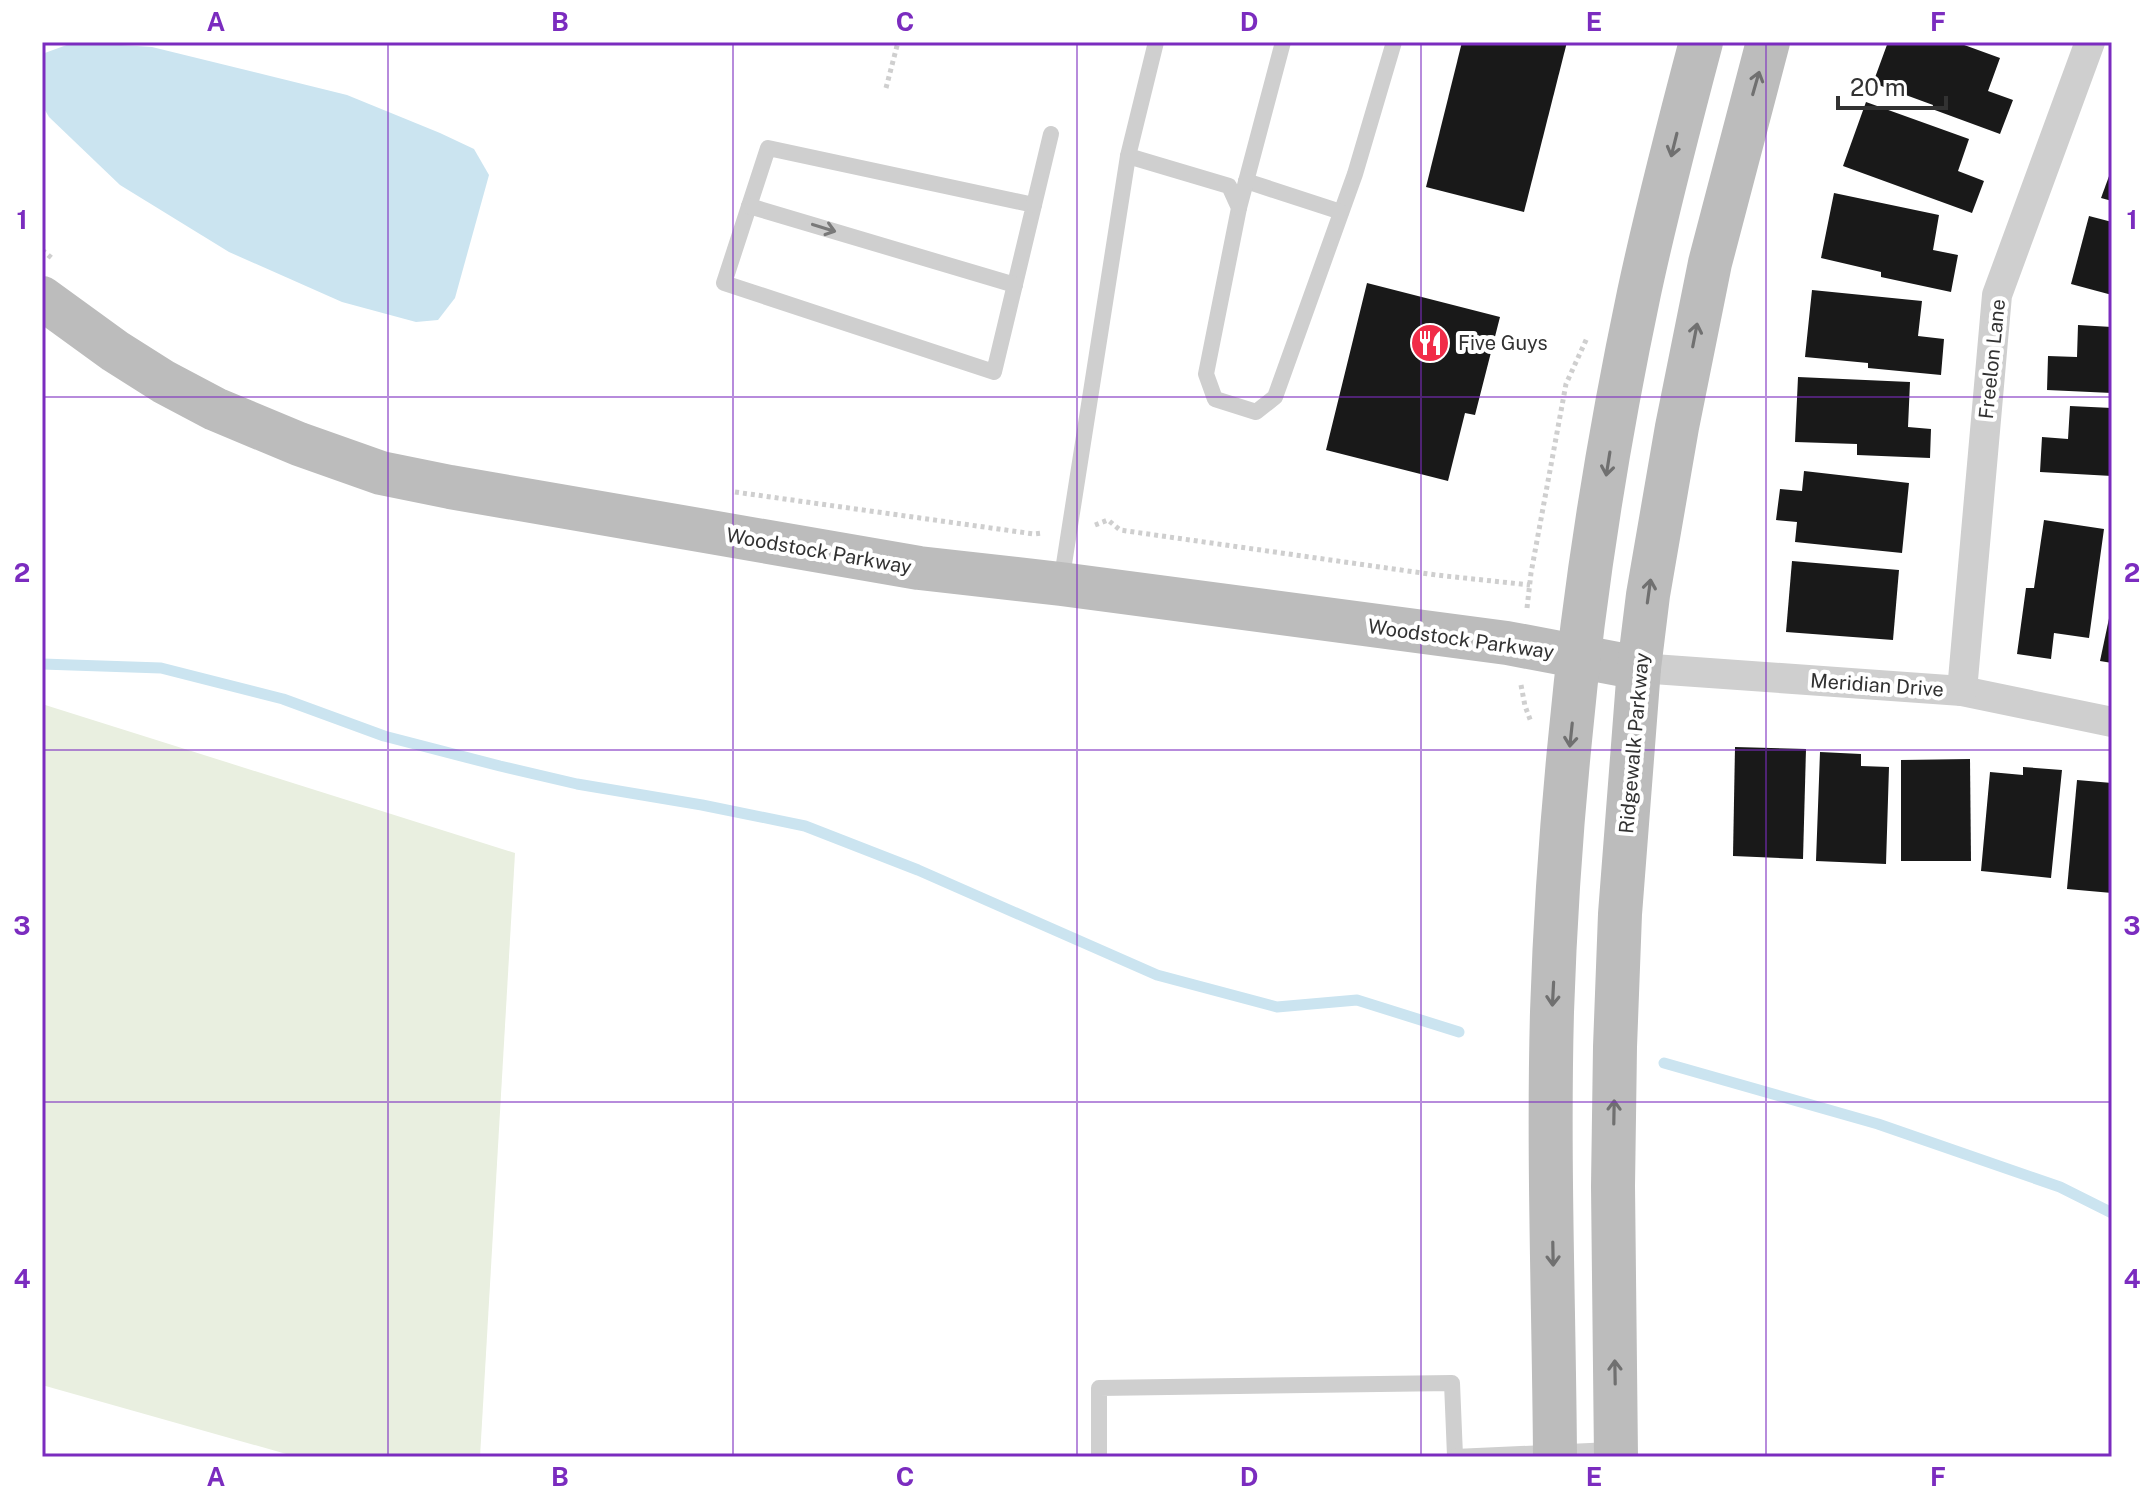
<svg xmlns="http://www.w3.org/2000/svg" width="2154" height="1499" font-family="'Public Sans',sans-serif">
	<rect width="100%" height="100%" fill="#fff"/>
	<polygon fill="#e9efe0" points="42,704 515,853 480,1457 297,1457 42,1385"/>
	<polygon fill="#cbe4f0" points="75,42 152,47 347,95 440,133 474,149 489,175 455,298 438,320 416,322 342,302 229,252 120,185 49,117 42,105 42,54"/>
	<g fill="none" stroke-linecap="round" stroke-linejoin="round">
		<g stroke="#cbe4f0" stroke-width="11">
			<polyline points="42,664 161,668 283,699 384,736 500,766 577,784 702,805 805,826 918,870 1157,975 1277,1007 1357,1000 1459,1032"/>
			<polyline points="1664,1063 1878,1124 2060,1187 2112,1213"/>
		</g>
	</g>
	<g fill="#191919">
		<polygon points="1462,42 1567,42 1524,212 1426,187"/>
		<polygon points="1888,42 1956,42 2000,58 1988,91 2013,100 2000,134 1932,109 1933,105 1873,83"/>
		<polygon points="1866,102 1969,139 1958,171 1984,181 1972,213 1843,166"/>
		<polygon points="2112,168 2112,201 2101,198"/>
		<polygon points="1834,193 1939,215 1933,250 1958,255 1951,292 1881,277 1881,272 1821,258"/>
		<polygon points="2089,216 2112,222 2112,295 2071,284"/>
		<polygon points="1367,283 1500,317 1475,415 1465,413 1448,481 1326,450"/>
		<polygon points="1812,290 1922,301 1918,336 1944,339 1941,375 1868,368 1868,363 1805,357"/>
		<polygon points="2078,325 2112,327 2112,393 2047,390 2048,356 2077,357"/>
		<polygon points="1798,377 1910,382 1908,427 1931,429 1930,458 1857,455 1857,444 1795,442"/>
		<polygon points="2070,406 2112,408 2112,476 2040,472 2042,437 2068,439"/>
		<polygon points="1804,471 1909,483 1902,553 1795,542 1797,522 1776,520 1780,489 1802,491"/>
		<polygon points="2044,520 2104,529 2089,638 2054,633 2051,659 2017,654 2026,588 2034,588"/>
		<polygon points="1792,561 1899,570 1893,640 1786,632"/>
		<polygon points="2111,609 2112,609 2112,663 2100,661"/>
		<polygon points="1735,747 1806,749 1803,859 1733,856"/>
		<polygon points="1820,752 1861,754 1861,766 1889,767 1886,864 1816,861"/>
		<polygon points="1970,759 1971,861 1901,861 1901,760"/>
		<polygon points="2023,767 2062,770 2051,878 1981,871 1990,772 2023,775"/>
		<polygon points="2077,780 2112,783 2112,893 2067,889"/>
	</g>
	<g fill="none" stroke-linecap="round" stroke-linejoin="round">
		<g stroke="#cfcfcf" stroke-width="5" stroke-dasharray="4 4" stroke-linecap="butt">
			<polyline points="886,88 898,42"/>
			<polyline points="42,250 53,259"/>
			<polyline points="735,492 1034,534 1042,533"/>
			<polyline points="1095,525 1108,520 1120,530 1436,575 1530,585"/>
			<polyline points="1527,608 1531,573 1566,384 1587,338"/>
			<polyline points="1521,685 1525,706 1531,722"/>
		</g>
		<g stroke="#cfcfcf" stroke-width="16">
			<polygon points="768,148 1034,205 994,372 724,283"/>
			<polyline points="1128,156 1229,186 1239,208 1206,374 1215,399 1256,412 1275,397 1355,174 1394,42"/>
			<polyline points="1246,181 1341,212"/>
			<polyline points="1034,205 1051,134"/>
			<polyline points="749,206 1015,285"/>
			<polyline points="1239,208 1283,42"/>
			<polyline points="1061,583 1128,156 1156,42"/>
			<polyline points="1099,1457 1099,1388 1452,1383 1455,1456"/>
			<polyline points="1455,1457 1612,1450"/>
		</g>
		<g stroke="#cfcfcf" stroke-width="30">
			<polyline points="1639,668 1962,691 2112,722"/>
			<polyline points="1962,691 1997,295 2090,42"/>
		</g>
		<g stroke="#bcbcbc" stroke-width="44">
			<polyline points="42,298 115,351 164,382 215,409 299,444 381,473 450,487 919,568 1061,584 1507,643 1639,668"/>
			<path d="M1555 1457C1554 1309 1548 1160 1552 1012 1555 921 1561 830 1570 740 1584 590 1608 440 1639 293 1657 209 1679 125 1701 42"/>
			<polyline points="1616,1457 1613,1186 1615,1047 1620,914 1639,668 1648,595 1677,427 1710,263 1768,42"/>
		</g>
	</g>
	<defs><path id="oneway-shaft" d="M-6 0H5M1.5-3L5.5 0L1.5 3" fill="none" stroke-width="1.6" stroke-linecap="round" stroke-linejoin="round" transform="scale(2)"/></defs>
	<g stroke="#707070">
		<use href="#oneway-shaft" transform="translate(1756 83) rotate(-74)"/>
		<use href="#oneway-shaft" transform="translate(1674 145) rotate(104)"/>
		<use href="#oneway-shaft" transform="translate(1695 335) rotate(-79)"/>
		<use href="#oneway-shaft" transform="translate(1608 464) rotate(99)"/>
		<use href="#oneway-shaft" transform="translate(1649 591) rotate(-82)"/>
		<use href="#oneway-shaft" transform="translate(1571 735) rotate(96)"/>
		<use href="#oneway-shaft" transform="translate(1553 994) rotate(93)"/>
		<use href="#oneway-shaft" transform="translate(1614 1112) rotate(-89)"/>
		<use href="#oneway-shaft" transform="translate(1553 1254) rotate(89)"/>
		<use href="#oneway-shaft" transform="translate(1615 1372) rotate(-91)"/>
	</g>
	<use stroke="#797979" href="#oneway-shaft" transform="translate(824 228) rotate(17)"/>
	<path fill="none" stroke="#7b2cbf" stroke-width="2" stroke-opacity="0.55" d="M388 42V1457M733 42V1457M1077 42V1457M1421 42V1457M1766 42V1457M42 397H2112M42 750H2112M42 1102H2112"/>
	<defs>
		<g id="restaurant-disc" transform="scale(2)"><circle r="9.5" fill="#f12c48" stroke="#fff"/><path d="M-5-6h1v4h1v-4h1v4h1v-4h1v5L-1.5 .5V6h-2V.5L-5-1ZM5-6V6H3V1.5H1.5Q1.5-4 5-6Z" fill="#fff"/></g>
	</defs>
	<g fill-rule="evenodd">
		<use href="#restaurant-disc" x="1430" y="343"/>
	</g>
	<g text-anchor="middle" stroke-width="8" stroke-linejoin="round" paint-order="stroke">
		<g font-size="20" fill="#323232" stroke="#fff" text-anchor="start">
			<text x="1458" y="350">Five Guys</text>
		</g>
		<g font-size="20" fill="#323232" stroke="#fff">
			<text transform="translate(1992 359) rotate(-84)" y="7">Freelon Lane</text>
			<text transform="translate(819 551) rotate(10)" y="7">Woodstock Parkway</text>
			<text transform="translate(1461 639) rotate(8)" y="7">Woodstock Parkway</text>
			<text transform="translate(1877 685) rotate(4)" y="7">Meridian Drive</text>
			<text transform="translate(1634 743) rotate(-85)" y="7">Ridgewalk Parkway</text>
		</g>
	</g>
	<rect width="2154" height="1499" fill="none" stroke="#ffffff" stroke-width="88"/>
	<path d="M1838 96v12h108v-12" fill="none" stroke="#323232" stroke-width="4"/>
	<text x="1850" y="96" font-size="24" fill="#323232" stroke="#ffffff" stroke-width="6" paint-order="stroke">20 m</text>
	<rect x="44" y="44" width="2066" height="1411" fill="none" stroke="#7b2cbf" stroke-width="3"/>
	<g font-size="26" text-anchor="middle" font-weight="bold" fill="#7b2cbf">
		<text x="216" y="31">A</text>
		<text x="560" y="31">B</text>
		<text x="905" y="31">C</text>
		<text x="1249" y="31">D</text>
		<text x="1594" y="31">E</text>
		<text x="1938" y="31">F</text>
		<text x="22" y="229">1</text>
		<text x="2132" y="229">1</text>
		<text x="22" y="582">2</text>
		<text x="2132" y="582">2</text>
		<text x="22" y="935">3</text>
		<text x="2132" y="935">3</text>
		<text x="22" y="1288">4</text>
		<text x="2132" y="1288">4</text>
		<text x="216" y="1486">A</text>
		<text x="560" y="1486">B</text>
		<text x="905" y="1486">C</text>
		<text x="1249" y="1486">D</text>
		<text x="1594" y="1486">E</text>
		<text x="1938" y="1486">F</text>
	</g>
</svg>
